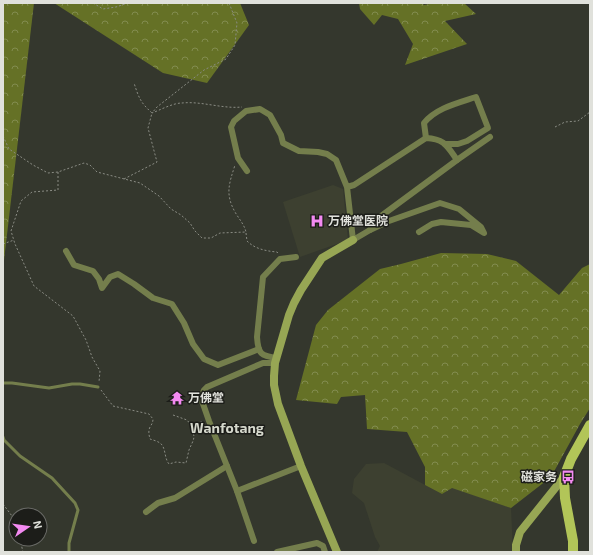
<svg xmlns="http://www.w3.org/2000/svg" width="593" height="555" font-family="'Exo 2','Noto Sans SC',sans-serif">
	<defs>
		<pattern id="forest-crowns" width="20" height="18" patternUnits="userSpaceOnUse"><rect width="20" height="18" fill="#657126"/><path d="M2 6a3 3 0 1 1 6 0M12 15a3 3 0 1 1 6 0" fill="none" stroke="#828c4f"/></pattern>
	</defs>
	<rect width="100%" height="100%" fill="#34372d"/>
	<g fill="#3d4030">
		<polygon points="333,185 343,189 348,240 300,257 283,202"/>
		<polygon points="384,463 442,494 452,487 511,508 513,552 377,552 380,546 375,537 364,503 352,493 354,479 366,464"/>
	</g>
	<g fill="url(#forest-crowns)">
		<polygon points="3,3 34,3 3,269"/>
		<polygon points="54,3 240,3 249,25 207,83 163,73"/>
		<polygon points="359,3 422,3 424,5 434,3 464,3 476,14 445,21 467,44 405,65 413,44 398,19 382,15 374,25 360,9"/>
		<polygon points="441,253 487,254 516,261 559,295 582,268 590,264 590,408 580,424 551,477 511,508 452,488 442,494 425,485 425,467 407,432 367,429 365,395 341,397 337,404 296,400 316,325 328,310 380,269 401,264"/>
	</g>
	<g fill="none" stroke-linecap="round" stroke-linejoin="round">
		<g stroke="#8a8c84" stroke-width="1" stroke-dasharray="2 2" stroke-linecap="butt">
			<polyline points="3,3 5,3"/>
			<polyline points="93,3 103,9 116,7 128,3"/>
			<path d="M229 3 237 23 235 45 226 59 204 70 157 107 152 113C160 110 173 103 182 103 202 101 222 109 242 107"/>
			<polyline points="555,127 565,122 578,121 590,112"/>
			<path d="M3 136 9 149 33 165 48 173 58 172 84 163 90 165 97 172 140 183 159 196 171 209 181 215 190 223 195 231 202 238H211L220 233 246 232C244 224 239 219 235 212 225 194 229 184 235 165"/>
			<polyline points="58,172 58,190 32,192 21,201 11,231 15,244 34,286 73,316 86,340 92,357 100,371 99,382"/>
			<path d="M124 179 157 162 148 128 152 113C140 102 139 98 134 83"/>
			<path d="M246 233 247 241C255 249 266 251 277 252L278 253"/>
			<polyline points="3,244 14,240"/>
			<path d="M101 390 113 406 149 414 153 419C153 422 152 424 150 427 148 431 149 435 150 439 153 440 157 441 160 443 166 447 164 458 169 464L176 462 186 463C187 459 188 454 189 450 194 438 196 439 191 426L203 421"/>
			<polyline points="173,415 187,420 191,425"/>
			<polyline points="3,504 15,520 16,523"/>
			<polyline points="20,539 23,552"/>
		</g>
		<g stroke="#747e4c" stroke-width="3">
			<polyline points="3,383 12,383 49,388 72,384 80,384 98,387"/>
			<polyline points="3,437 4,440 20,456 52,478 75,503 78,510 69,543 69,552"/>
		</g>
		<g stroke="#747e4c" stroke-width="6">
			<path d="M426 138 424 123C436 108 458 103 476 97L488 128 467 141 458 144H445"/>
			<polyline points="457,160 490,137"/>
			<path d="M247 171 238 158 231 127 234 121 246 111 260 109 270 115 281 135 283 143 299 151 318 152 327 154 336 160 347 187 353 240 370 230 373 222 457 160C447 146 445 139 426 138L354 185 347 187"/>
			<polyline points="370,230 389,221 440,203 459,209 481,227 484,233 471,225 441,222 432,224 419,232"/>
			<polyline points="66,251 74,265 93,271 99,279 102,288 110,277 118,274 134,284 153,298 172,304 184,323 193,344 204,359 218,365 259,349"/>
			<path d="M277 358C261 356 258 354 257 337L263 277 280 259 296 257"/>
			<polyline points="237,491 301,466"/>
			<polyline points="146,512 158,503 175,498 227,466"/>
			<polyline points="254,541 237,491 209,421 201,398 204,390 207,387 263,363 275,363"/>
			<polyline points="277,552 317,543 323,546 325,552"/>
		</g>
		<g stroke="#97a654" stroke-width="8">
			<polyline points="337,552 301,466 278,404 274,385 274,376 275,363 289,315 294,303 301,290 322,258 353,240"/>
			<polyline points="516,552 516,545 520,532 564,477"/>
		</g>
		<polyline stroke="#b2c558" stroke-width="10" points="573,552 573,541 565,498 564,477 571,459 590,425"/>
	</g>
	<defs>
		<g id="hospital-bare" transform="scale(1.08)"><path d="M-5-5h3v3.5h4V-5h3V5h-3V1.5h-4V5h-3Z" fill="#f38af1" stroke="#1c1d19" stroke-width="2.5" paint-order="stroke"/></g>
		<g id="temple-bare" transform="scale(1.08)"><path d="M0-6L5-2H3V0L6.5 2.5H4V6H1.5V3h-3V6H-4V2.5H-6.5L-3 0V-2H-5Z" fill="#f38af1" stroke="#1c1d19" stroke-width="2.5" paint-order="stroke"/></g>
		<g id="bus-bare" transform="scale(1.08)"><path d="M-5-6H5V4H4V6H2V4H-2V6H-4V4H-5ZM-3.5-4V0h7V-4ZM-3.5 1.2v1.5H-2V1.2ZM2 1.2v1.5H3.5V1.2Z" fill="#f38af1" stroke="#1c1d19" stroke-width="2.5" paint-order="stroke"/></g>
	</defs>
	<g fill-rule="evenodd">
		<use href="#hospital-bare" x="317" y="221"/>
		<use href="#temple-bare" x="177" y="398"/>
		<use href="#bus-bare" x="568" y="477"/>
	</g>
	<g text-anchor="middle" stroke-width="3" stroke-linejoin="round" paint-order="stroke">
		<g font-size="12" font-weight="bold" fill="#e0e1db" stroke="#1c1d19" text-anchor="start">
			<text x="328" y="225">万佛堂医院</text>
			<text x="188" y="402">万佛堂</text>
			<text x="557" y="481" text-anchor="end">磁家务</text>
		</g>
		<g font-size="14" font-weight="bold" fill="#d5d8cc" stroke="#1c1d19">
			<text x="227" y="433">Wanfotang</text>
		</g>
	</g>
	<rect width="593" height="555" fill="none" stroke="#e0e1db" stroke-width="8"/>
	<g transform="translate(28 527) rotate(77)"><circle r="19" fill="#1c1d19" stroke="#6a6b67"/>
	<path d="M0-3L7 15L0 10L-7 15Z" fill="#f38af1"/>
	<text y="-6" font-size="11" font-weight="bold" text-anchor="middle" fill="#e0e1db">N</text>
	</g>
</svg>
